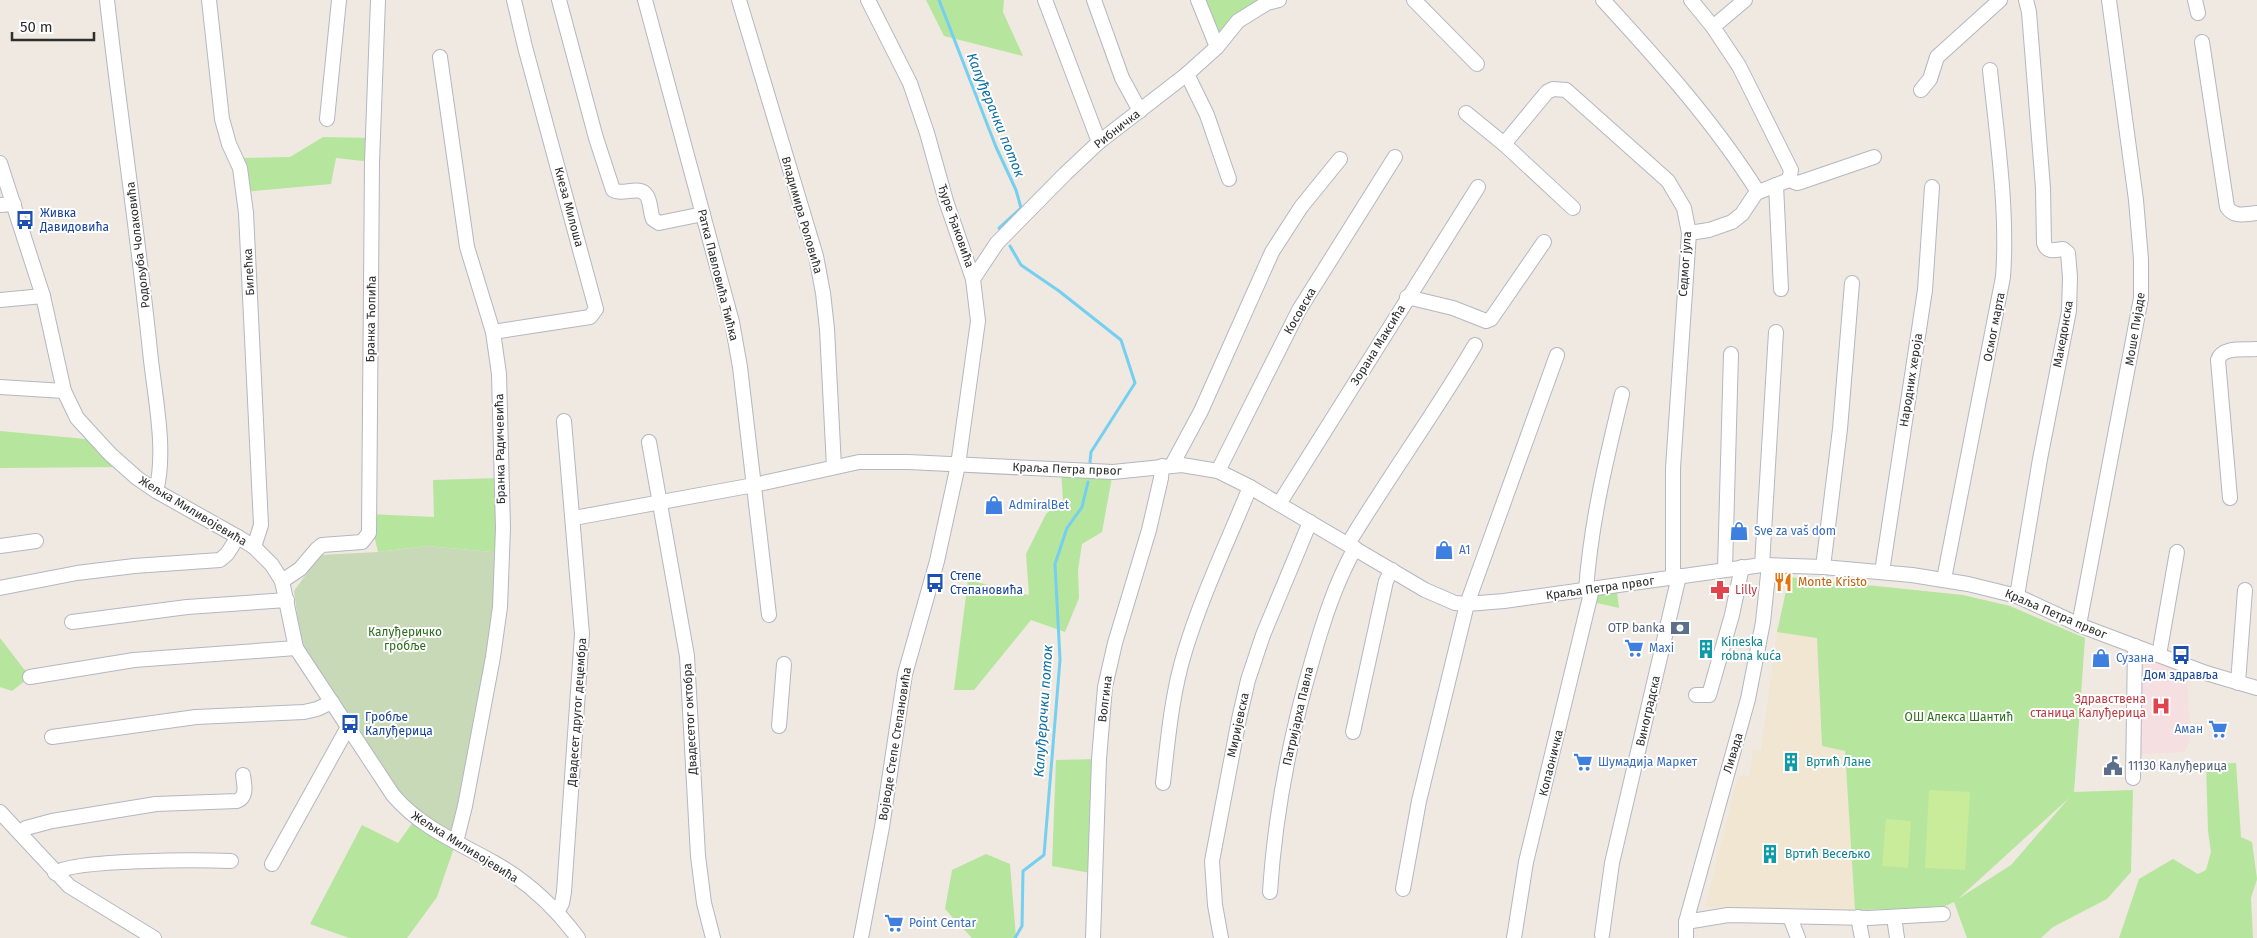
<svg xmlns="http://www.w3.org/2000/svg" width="2257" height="938" font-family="'Fira Sans',sans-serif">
	<rect width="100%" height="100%" fill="#efe9e1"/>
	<polygon fill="#f0e6d1" points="1777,632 1817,637 1822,746 1845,751 1855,910 1705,907 1738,776 1749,776 1753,749 1761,750"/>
	<polygon fill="#f5dfe0" points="2135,651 2187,671 2190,741 2184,752 2133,755"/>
	<g fill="#b6e59e" fill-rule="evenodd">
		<polygon points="926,0 1004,0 1003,12 1023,56 944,36"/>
		<polygon points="1198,0 1279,0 1267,3 1217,47"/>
		<polygon points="323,137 373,138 372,162 336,158 331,184 243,192 236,158 290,157"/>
		<polygon points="0,431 96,440 124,467 0,468"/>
		<polygon points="1061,470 1113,472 1102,532 1082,544 1078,570 1079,598 1065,632 1031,620 974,690 954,690 968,580 1029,595 1026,554 1046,514 1063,500"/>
		<polygon points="500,478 502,553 427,546 378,552 369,514 434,517 433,480"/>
		<path d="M1789 577 1963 595 2010 606 2085 638 2074 792 2133 790 2131 872 2107 899 2053 927 2041 938H1967L1954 902 1941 908 1855 910 1845 751 1822 746 1817 638 1777 632ZM2069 798 2011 865 1958 899Z"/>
		<polygon points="1617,592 1619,608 1597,603 1597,594"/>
		<polygon points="0,638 30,677 12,691 0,687"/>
		<polygon points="1099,759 1096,874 1052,866 1056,760"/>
		<polygon points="2236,763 2241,837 2252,842 2257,879 2251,898 2253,938 2119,938 2139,879 2173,859 2198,874 2206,870 2211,852 2208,831 2206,764"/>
		<polygon points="416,818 456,842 437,897 407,938 349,938 310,924 362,825 398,843"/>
		<polygon points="986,854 1010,864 1016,938 972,938 945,909 952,870"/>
	</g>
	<polygon fill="#c8d9b8" points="427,546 502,553 502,582 455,834 422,818 391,786 301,643 294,591 320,555 378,552"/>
	<g fill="#c9ec9a">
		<polygon points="1929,790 1970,792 1965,870 1925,868"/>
		<polygon points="1886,819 1911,821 1908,868 1882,866"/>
	</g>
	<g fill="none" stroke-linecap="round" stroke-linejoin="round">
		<g stroke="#75cff0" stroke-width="3">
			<polyline points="939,0 996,147 1016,190 1021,208 999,228 1001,230"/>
			<polyline points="1010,246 1021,265 1059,291 1121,340 1135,383 1091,452 1090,462"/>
			<polyline points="1015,938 1022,926 1023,871 1044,855 1060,660 1055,564 1067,528 1082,507 1088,482"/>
		</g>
		<g stroke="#b4b7c1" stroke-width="16">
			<g id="minor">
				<path d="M107 0C120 117 138 234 150 351 154 393 167 450 156 491"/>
				<polyline points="209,0 222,119 229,144 240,168 246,213 261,525 254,547"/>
				<path d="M559 0 596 138 613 190C623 196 640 184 647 196 651 203 650 212 653 219L659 223 703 214"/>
				<polyline points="645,0 732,322 740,367 769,615"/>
				<polyline points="739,0 816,256 823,293 827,329 834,467"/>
				<polyline points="1045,0 1099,142"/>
				<polyline points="1094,0 1122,78 1140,111"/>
				<polyline points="1198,0 1217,47"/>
				<polyline points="1414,0 1477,64"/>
				<path d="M1603 0C1659 61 1714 122 1758 192"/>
				<polyline points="1691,0 1713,27 1739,66 1791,170 1789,180"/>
				<polyline points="2195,0 2198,13"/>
				<polyline points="1713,27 1745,0"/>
				<path d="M2202 42 2227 207C2234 218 2245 214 2257 213"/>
				<polyline points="440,57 467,247 493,332 499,374 503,528 500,607 493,657 465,806 456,842"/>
				<polyline points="1187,74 1207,115 1229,179"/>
				<polyline points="1921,90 1930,79 1937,57 2000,0"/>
				<polyline points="1466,113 1504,144 1573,208"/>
				<polyline points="327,119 339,0"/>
				<polyline points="1504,144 1547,92 1553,89 1566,90 1668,181 1684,208 1689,233 1673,468 1673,576"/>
				<path d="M0 163 43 296 64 391 77 418 110 454 137 478 156 491 238 537 254 547 272 565 282 581 296 648 393 795C420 827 457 842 493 862 527 881 555 907 578 938"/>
				<polyline points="1789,180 1797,183 1801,182 1874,157"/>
				<polyline points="1776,185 1781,289"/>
				<polyline points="0,205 14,204"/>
				<polyline points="1689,233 1709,230 1732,222 1742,214 1756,193 1789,180"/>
				<polyline points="973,279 997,243 1065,174 1099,142 1187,74 1217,47 1238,21 1267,3 1279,0"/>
				<polyline points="1407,297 1453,308 1486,321 1491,319 1544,242"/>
				<polyline points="0,300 43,296"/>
				<polyline points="493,332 590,317 596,309 525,47 514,0"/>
				<polyline points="0,387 64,391"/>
				<polyline points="649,442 687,656 698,856 704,903 713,938"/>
				<polyline points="1172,465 1201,411 1272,252 1301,207 1340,159"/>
				<polyline points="1218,471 1299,310 1395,157"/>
				<path d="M2230 498 2218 360C2222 346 2245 350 2257 349"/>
				<polyline points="1279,504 1478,187"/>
				<polyline points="574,518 754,485 859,462 908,462 1113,472 1182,465 1218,471 1250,487 1425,590 1455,603 1467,604 1504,601 1762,565 1823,567 1912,575 1968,584 2017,596 2084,627 2206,673 2257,688"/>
				<path d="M1348 544C1389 476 1435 413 1475 345"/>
				<polyline points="0,546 36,541"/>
				<polyline points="1762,565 1776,332"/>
				<polyline points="1823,567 1840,429 1852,283"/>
				<polyline points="1725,569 1731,354"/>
				<polyline points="1882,572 1925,290 1932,187"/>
				<path d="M1944 579 2003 277C2008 211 1997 137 1990 70"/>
				<polyline points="282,581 300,569 317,549 322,545 362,542 369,533 372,162 378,0"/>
				<polyline points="0,588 77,573 134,566 220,560 227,554 238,537"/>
				<path d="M1586 590C1591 522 1606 460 1622 394"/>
				<path d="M2017 596 2040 459 2069 311 2070 277 2068 253 2063 249C2055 250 2047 253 2044 243L2043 188 2029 12 2026 0"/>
				<polyline points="72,622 187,607 287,600"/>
				<polyline points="2079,625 2141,298 2141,259 2136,200 2109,0"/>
				<polyline points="2159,655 2177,552"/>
				<polyline points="30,677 134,660 296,648"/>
				<polyline points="2238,683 2245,590"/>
				<polyline points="1696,695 1709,695 1732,615 1742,567"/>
				<polyline points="779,726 784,664"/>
				<polyline points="1353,732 1386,581 1392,570"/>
				<polyline points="52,737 196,717 304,712 317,709 332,702"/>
				<polyline points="2133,778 2135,646"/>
				<path d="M1163 783C1168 738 1172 693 1185 651 1202 595 1228 541 1250 487"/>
				<polyline points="0,812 69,886 154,938"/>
				<path d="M20 833 26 828 52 821 156 804 237 801C248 797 244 784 243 775"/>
				<polyline points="272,864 348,727"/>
				<path d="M55 873C74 859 202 860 231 861"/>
				<polyline points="1403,889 1419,801 1467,604 1557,355"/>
				<path d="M1270 892C1275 813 1290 737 1312 661 1323 622 1335 584 1355 548"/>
				<polyline points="557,912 562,903 564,892 582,634 564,421"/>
				<polyline points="1790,917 1798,938"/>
				<polyline points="1858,917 1862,938"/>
				<polyline points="1894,917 1897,938"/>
				<polyline points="1686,922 1728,915 1868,918 1943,914"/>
				<polyline points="1602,935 1612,863 1679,576"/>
				<polyline points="861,938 882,827 905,674 937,561 958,465 978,321 973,279 946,201 927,133 910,83 868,0"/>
				<polyline points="1093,938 1099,759 1105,687 1115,643 1149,530 1161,478 1162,466"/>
				<polyline points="1221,938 1215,905 1212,861 1239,719 1248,680 1263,635 1310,522"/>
				<polyline points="1514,938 1526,862 1592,589"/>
				<polyline points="1686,938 1686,922 1748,699 1763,622 1769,565"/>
			</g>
		</g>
		<use href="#minor" stroke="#fff" stroke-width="14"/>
	</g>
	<defs>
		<g id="bus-bare" transform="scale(1.5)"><path d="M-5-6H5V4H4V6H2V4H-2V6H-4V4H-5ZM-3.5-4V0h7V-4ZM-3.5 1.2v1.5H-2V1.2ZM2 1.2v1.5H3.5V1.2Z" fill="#1a4fb4" stroke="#fff" stroke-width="2.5" paint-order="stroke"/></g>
		<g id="shop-bare" transform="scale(1.5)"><path d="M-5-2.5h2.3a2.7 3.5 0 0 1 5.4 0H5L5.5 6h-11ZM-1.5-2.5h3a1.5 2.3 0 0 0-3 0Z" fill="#3f7fe0" stroke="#fff" stroke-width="2.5" paint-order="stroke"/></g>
		<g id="restaurant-bare" transform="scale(1.5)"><path d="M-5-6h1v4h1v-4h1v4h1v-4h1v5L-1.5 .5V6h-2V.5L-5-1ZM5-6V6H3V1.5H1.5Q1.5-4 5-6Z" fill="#e8710a" stroke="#fff" stroke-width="2.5" paint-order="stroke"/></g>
		<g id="pharmacy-bare" transform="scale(1.5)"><path d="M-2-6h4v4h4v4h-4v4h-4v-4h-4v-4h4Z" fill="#e0444e" stroke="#fff" stroke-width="2.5" paint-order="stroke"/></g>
		<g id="bank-bare" transform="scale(1.5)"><path d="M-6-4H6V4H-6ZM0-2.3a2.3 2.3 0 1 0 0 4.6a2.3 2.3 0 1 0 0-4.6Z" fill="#5c6f8a" stroke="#fff" stroke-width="2.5" paint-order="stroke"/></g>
		<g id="supermarket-bare" transform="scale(1.5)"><path d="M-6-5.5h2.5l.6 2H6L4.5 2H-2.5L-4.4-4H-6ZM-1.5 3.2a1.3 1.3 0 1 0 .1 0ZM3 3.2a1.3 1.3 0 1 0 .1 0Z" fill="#3f7fe0" stroke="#fff" stroke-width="2.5" paint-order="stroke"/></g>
		<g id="building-bare" transform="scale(1.5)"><path d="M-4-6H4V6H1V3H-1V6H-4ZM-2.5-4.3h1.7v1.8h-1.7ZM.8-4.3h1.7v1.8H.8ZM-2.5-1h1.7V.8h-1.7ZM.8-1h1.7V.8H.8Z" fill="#0f9aa8" stroke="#fff" stroke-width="2.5" paint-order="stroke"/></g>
		<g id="hospital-bare" transform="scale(1.5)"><path d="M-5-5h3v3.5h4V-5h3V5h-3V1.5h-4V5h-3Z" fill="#e0444e" stroke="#fff" stroke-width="2.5" paint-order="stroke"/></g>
		<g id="civic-bare" transform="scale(1.5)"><path d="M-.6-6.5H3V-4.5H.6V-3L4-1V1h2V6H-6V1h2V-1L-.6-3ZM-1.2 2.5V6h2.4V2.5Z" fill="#5c6f8a" stroke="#fff" stroke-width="2.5" paint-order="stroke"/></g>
	</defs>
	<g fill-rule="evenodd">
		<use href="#bus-bare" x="25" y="220"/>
		<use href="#shop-bare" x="994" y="505"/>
		<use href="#shop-bare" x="1739" y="531"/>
		<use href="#shop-bare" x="1444" y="550"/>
		<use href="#restaurant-bare" x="1783" y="582"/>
		<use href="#bus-bare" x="935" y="583"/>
		<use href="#pharmacy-bare" x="1720" y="590"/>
		<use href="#bank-bare" x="1680" y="628"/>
		<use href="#supermarket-bare" x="1634" y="648"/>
		<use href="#building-bare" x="1706" y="649"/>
		<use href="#bus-bare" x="2181" y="655"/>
		<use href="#shop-bare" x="2101" y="658"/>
		<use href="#hospital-bare" x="2161" y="706"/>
		<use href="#bus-bare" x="350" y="724"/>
		<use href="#supermarket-bare" x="2218" y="729"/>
		<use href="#supermarket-bare" x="1583" y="762"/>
		<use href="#building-bare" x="1791" y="762"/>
		<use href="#civic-bare" x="2113" y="766"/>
		<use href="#building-bare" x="1770" y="854"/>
		<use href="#supermarket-bare" x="894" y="923"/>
	</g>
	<g text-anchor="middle" stroke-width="4" stroke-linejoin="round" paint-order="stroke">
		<g font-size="12" fill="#2e2e2e" stroke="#fff">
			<text transform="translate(1117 129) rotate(-38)" y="4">Рибничка</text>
			<text transform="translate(569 207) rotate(75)" y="4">Кнеза Милоша</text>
			<text transform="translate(802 215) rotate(74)" y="4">Владимира Роловића</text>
			<text transform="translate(956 226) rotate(71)" y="4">Ђуре Ђаковића</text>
			<text transform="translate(138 245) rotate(-97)" y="4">Родољуба Чолаковића</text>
			<text transform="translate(1685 264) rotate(-86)" y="4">Седмог јула</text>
			<text transform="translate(249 272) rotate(-93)" y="4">Билећка</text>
			<text transform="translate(718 275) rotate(76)" y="4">Ратка Павловића Ћићка</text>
			<text transform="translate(1300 311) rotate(-60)" y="4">Косовска</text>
			<text transform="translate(371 319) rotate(-89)" y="4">Бранка Ћопића</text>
			<text transform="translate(1994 327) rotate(-79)" y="4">Осмог марта</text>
			<text transform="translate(2135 329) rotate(-81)" y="4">Моше Пијаде</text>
			<text transform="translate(2063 334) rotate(-80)" y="4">Македонска</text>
			<text transform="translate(1378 345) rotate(-58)" y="4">Зорана Максића</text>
			<text transform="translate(1911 380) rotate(-81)" y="4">Народних хероја</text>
			<text transform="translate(500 449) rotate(-91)" y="4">Бранка Радичевића</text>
			<text transform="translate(1067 469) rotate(2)" y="4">Краља Петра првог</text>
			<text transform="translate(193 511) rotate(31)" y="4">Жељка Миливојевића</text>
			<text transform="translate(1600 588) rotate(-8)" y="4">Краља Петра првог</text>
			<text transform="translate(2056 614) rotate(23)" y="4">Краља Петра првог</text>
			<text transform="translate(1105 699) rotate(-83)" y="4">Волгина</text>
			<text transform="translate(1648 711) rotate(-77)" y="4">Виноградска</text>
			<text transform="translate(577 712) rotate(-86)" y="4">Двадесет другог децембра</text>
			<text transform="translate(1298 716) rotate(-77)" y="4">Патријарха Павла</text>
			<text transform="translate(690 719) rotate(-93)" y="4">Двадесетог октобра</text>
			<text transform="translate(1238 725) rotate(-78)" y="4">Миријевска</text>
			<text transform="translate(895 744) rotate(-81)" y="4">Војводе Степе Степановића</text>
			<text transform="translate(1733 753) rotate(-73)" y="4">Ливада</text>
			<text transform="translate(1551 763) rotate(-76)" y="4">Копаоничка</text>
			<text transform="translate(465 847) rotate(32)" y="4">Жељка Миливојевића</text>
		</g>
		<g font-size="12" fill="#164399" stroke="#fff" text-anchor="start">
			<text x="40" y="217">Живка<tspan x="40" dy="14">Давидовића</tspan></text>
			<text x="950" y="580">Степе<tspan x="950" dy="14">Степановића</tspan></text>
			<text x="2181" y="679" text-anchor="middle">Дом здравља</text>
			<text x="365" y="721">Гробље<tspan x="365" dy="14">Калуђерица</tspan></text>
		</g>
		<g font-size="12" fill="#366cbe" stroke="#fff" text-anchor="start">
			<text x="1009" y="509">AdmiralBet</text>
			<text x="1754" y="535">Sve za vaš dom</text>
			<text x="1459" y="554">A1</text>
			<text x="1649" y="652">Maxi</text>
			<text x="2116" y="662">Сузана</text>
			<text x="2203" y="733" text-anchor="end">Аман</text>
			<text x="1598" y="766">Шумадија Маркет</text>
			<text x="909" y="927">Point Centar</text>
		</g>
		<g font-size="12" fill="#c56008" stroke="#fff" text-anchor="start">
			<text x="1798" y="586">Monte Kristo</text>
		</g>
		<g font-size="12" fill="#be3a42" stroke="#fff" text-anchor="start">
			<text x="1735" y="594">Lilly</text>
			<text x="2146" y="703" text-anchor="end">Здравствена<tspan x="2146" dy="14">станица Калуђерица</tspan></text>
		</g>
		<g font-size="12" fill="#4e5e75" stroke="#fff" text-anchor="end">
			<text x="1665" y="632">OTP banka</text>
			<text x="2128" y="770" text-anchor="start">11130 Калуђерица</text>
		</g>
		<g font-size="12" fill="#2c6e1b" stroke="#fff">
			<text x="405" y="636">Калуђеричко<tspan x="405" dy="14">гробље</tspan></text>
			<text x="1959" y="721">ОШ Алекса Шантић</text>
		</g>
		<g font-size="12" fill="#0d838f" stroke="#fff" text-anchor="start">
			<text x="1721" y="646">Kineska<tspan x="1721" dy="14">robna kuća</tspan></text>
			<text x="1806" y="766">Вртић Лане</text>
			<text x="1785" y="858">Вртић Весељко</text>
		</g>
		<g font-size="14" font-style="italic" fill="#0d6fa3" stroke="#fff">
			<text transform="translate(996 115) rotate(68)" y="5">Калуђерачки поток</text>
			<text transform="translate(1043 711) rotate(-86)" y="5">Калуђерачки поток</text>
		</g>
	</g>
	<path d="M12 32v8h82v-8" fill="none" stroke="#2e2e2e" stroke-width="2.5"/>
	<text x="20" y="32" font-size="15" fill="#2e2e2e" stroke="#ffffff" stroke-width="4" paint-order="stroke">50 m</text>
</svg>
